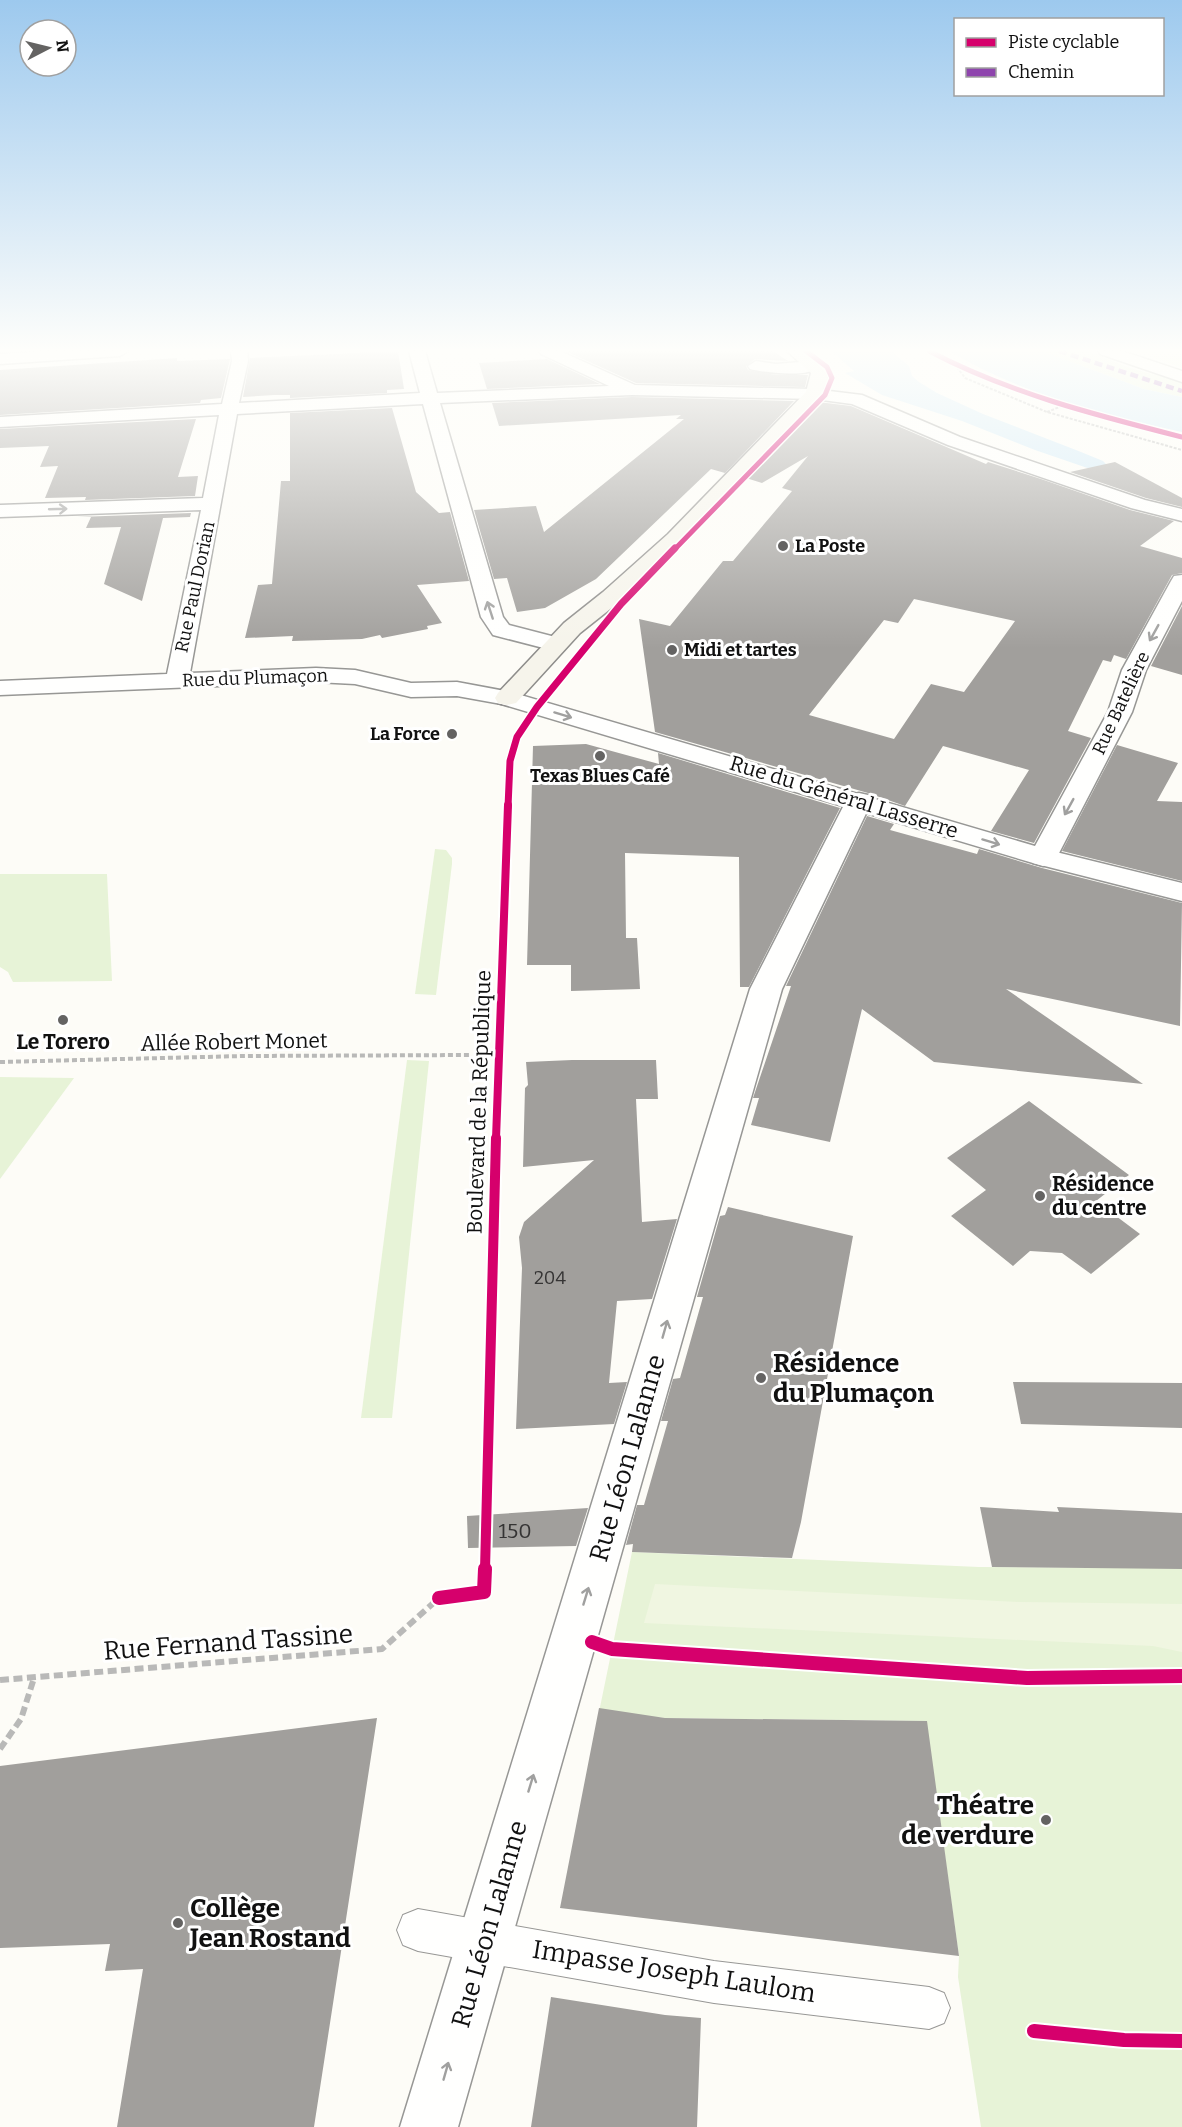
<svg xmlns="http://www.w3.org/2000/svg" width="1182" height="2127" font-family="Bitter,serif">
	<rect width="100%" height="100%" fill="#fdfcf7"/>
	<g fill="#e7f3d7">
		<polygon points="1042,351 1087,351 1130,368 1182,382 1182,397 1144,389"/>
		<polygon points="435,849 446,850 452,858 452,864 436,995 415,994"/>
		<polygon points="0,874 107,874 112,981 13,982 8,972 0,967"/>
		<polygon points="407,1060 429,1061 392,1418 361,1418"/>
		<polygon points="0,1077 74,1078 0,1179"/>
		<polygon points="632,1552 979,1567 1182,1568 1182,2127 981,2127 958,1977 959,1956 926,1721 665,1718 599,1712"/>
	</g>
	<g fill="#f0f6e1">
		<polygon points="1134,351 1182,351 1182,368"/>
		<polygon points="655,1584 1019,1602 1182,1604 1182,1652 1153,1646 644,1623"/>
	</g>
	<g fill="#cde8f7">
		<polygon points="831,351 891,351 909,366 912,376 919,382 937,393 983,414 1081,452 1103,461 1109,467 1102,473 1035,450 962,421 882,395 845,373 854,371"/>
		<path d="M949 351H1042L1144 389 1182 397V432C1101 414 1021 394 949 351Z"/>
	</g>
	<g fill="#a19f9c" fill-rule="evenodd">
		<polygon points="398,351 404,389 387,390 387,393 290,398 290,395 274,395 243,397 250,358"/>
		<polygon points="565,351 773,351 788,361 755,359 746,366 748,370 776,375 808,375 805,387 636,383"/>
		<polygon points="177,358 177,361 230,359 221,398 201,400 200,403 0,415 0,370"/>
		<polygon points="547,359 600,384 487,389 479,363"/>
		<polygon points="632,397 794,401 725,473 711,469 596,579 545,608 517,612 507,578 494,579 474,510 536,506 544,532 684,419 676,419 681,415 499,426 492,403"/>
		<path d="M818 402 851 406 986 464 988 462 1041 479 1130 510 1174 521 1140 546 1182 558V573L1172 575 1126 659 1114 655 1111 662 1103 660 1068 731 1091 738 1034 843 991 831 1029 770 943 746 905 806 868 793 655 732 639 619 670 626 723 561H733L792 491 782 488 808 456 762 483 746 478ZM914 599 1015 621 964 692 931 684 894 739 809 715 884 620 898 623Z"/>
		<polygon points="392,408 416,492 439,513 450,512 469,581 417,585 442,623 427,626 428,629 382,638 380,635 362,639 292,641 293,636 245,638 258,585 272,584 281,481 290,481 290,413"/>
		<polygon points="196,419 178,477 198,476 195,496 85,500 86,497 45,498 58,466 40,467 49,446 0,448 0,429"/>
		<polygon points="1115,462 1182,498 1182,507 1146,498 1070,472"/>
		<polygon points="191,513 190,517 163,518 142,601 104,584 121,527 86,528 91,517 77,517"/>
		<polygon points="1182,606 1182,675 1151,666"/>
		<polygon points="586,744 659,764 658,753 840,808 749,987 740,987 739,857 625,853 626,938 637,938 640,989 571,991 571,965 527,965 533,746"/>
		<polygon points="1117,745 1178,763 1157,801 1182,802 1182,881 1062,851"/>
		<polygon points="867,816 894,824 890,830 977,854 979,849 1042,868 1182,903 1180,1026 1006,989 1143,1084 934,1062 862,1009 830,1142 751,1125 759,1098 753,1098 791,986 786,986"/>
		<polygon points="572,1060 656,1060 658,1099 636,1099 642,1222 677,1219 652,1299 617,1301 609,1383 627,1382 614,1424 516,1429 522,1268 519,1237 524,1222 594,1160 523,1167 525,1088 528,1085 526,1062"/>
		<polygon points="1029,1101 1129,1175 1096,1201 1140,1234 1091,1274 1062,1253 1030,1251 1013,1266 951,1216 986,1190 947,1158"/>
		<polygon points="728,1207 853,1236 801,1522 792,1558 632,1552 633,1544 626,1545 637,1505 644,1505 668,1421 661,1421 673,1379 680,1378 703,1297 697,1297 720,1216 725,1215"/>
		<polygon points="1013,1382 1182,1383 1182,1428 1021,1424"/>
		<polygon points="980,1507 1059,1512 1057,1507 1182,1513 1182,1569 992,1567"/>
		<polygon points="588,1508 576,1546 468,1548 467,1516"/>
		<polygon points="599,1708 665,1718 927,1721 959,1956 560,1908"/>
		<polygon points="377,1718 314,2127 117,2127 143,1969 105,1971 110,1944 0,1948 0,1766"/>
		<polygon points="551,1997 665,2015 701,2018 697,2127 531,2127"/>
	</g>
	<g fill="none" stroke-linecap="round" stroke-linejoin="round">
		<g stroke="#979795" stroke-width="2">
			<polygon id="service" points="418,1909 714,1961 929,1987 944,1993 950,2008 944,2023 929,2029 714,2003 418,1951 403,1945 397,1930 403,1915"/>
		</g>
		<g stroke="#979795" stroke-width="3">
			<g id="minor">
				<polygon points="48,351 128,351 120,356 0,364 0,354"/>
				<polygon points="231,351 247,351 248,361 239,403 420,393 409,351 425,351 437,393 609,386 541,354 539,351 560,351 635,385 813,389 819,390 822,394 819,398 813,399 632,395 440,403 503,617 509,625 563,639 567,644 563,649 555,651 493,635 481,617 423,404 237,414 190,673 316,668 355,670 411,683 457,682 516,693 519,698 516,703 507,705 457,696 411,697 355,684 316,682 0,695 0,681 167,674 201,510 0,517 0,505 203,498 219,415 0,427 0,417 222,404 232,361"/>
				<polygon points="1098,351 1122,351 1182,371 1182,382 1100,354"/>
				<path d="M756 361 776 364 813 361 821 366C811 378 765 373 750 369L748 366Z"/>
				<polygon points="1182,575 1182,601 1146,670 1132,712 1057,857 1053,863 1043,866 1033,863 1029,857 1108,712 1122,670 1171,581 1174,576"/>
				<polygon points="859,793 868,795 872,801 782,989 458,2127 400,2127 750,989 846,801 850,795"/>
			</g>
		</g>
		<g stroke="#979795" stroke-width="3">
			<g id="tertiary">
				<polygon points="813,389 862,395 960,437 1145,500 1182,509 1182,521 1131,508 948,445 852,404 807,398 804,394 807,390"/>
				<polygon points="507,691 1052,851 1182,883 1182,901 1033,863 498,703 495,698 498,693"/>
			</g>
		</g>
		<g stroke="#8e8d8b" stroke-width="3">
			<polygon id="secondary" points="787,351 805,351 823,365 828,379 819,398 682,542 619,602 580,633 516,703 507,705 498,703 495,698 498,693 564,623 603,592 668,534 806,392 811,373"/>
		</g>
		<g stroke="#b9b9b8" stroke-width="2" stroke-dasharray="3 1.5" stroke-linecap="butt">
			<path d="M929 351C1009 393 1095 415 1182 437"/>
			<polyline points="957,367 965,378 1047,412 1182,450"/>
			<polyline points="1047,412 1062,406"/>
		</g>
		<polyline stroke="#b9b9b8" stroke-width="4" stroke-dasharray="5 3" stroke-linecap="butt" points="0,1062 244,1056 469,1055"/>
		<g stroke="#b9b9b8" stroke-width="6" stroke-dasharray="9 4.5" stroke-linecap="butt">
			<polyline points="620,1650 1027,1678 1182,1676"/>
			<polyline points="0,1680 382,1649 439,1598"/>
			<polyline points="0,1749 21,1719 34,1678"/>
			<polyline points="1034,2031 1124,2040 1182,2041"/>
		</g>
		<use href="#service" fill="#fffffe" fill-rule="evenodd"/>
		<use href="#minor" fill="#fffffe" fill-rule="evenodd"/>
		<use href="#tertiary" fill="#fffffe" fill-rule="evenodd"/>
		<use href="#secondary" fill="#f6f4eb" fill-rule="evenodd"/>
		<polyline stroke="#8e44ad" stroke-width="4.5" stroke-dasharray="8 4.5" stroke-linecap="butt" points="1059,351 1182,391"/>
		<g stroke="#fff" stroke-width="8">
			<g id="cycleway-far4">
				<path d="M929 351C1009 393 1095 415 1182 437"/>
				<polyline points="674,550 825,395 832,378 827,367 806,351"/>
			</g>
		</g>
		<g stroke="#fff" stroke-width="10">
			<polyline id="cycleway-far3" points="508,807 510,761 517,737 537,707 621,604 675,548"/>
		</g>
		<g stroke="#fff" stroke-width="12">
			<polyline id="cycleway-far2" points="496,1139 508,805"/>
		</g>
		<g stroke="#fff" stroke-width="14">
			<polyline id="cycleway-far1" points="485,1570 496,1138"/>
		</g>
		<g stroke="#fff" stroke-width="18">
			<g id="cycleway">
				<polyline points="439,1598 484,1592 485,1569"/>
				<polyline points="592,1642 612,1649 1027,1678 1182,1676"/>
				<polyline points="1034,2031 1124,2040 1182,2041"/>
			</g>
		</g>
		<use href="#cycleway-far4" stroke="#d6006c" stroke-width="5"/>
		<use href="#cycleway-far3" stroke="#d6006c" stroke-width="7"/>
		<use href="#cycleway-far2" stroke="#d6006c" stroke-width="8"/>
		<use href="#cycleway-far1" stroke="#d6006c" stroke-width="10"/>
		<use href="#cycleway" stroke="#d6006c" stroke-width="14"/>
	</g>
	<defs><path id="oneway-shaft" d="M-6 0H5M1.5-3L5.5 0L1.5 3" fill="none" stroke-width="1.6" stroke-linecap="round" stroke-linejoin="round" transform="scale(1.5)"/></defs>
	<g stroke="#a0a09f">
		<use href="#oneway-shaft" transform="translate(58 509) rotate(-2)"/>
		<use href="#oneway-shaft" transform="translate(490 610) rotate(-108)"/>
		<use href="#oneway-shaft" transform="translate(1154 633) rotate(119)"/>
		<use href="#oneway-shaft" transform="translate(563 715) rotate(17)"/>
		<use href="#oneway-shaft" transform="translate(1069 807) rotate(119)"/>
		<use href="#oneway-shaft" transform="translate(991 842) rotate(17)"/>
		<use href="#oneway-shaft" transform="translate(665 1329) rotate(-74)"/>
		<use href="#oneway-shaft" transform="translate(586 1596) rotate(-73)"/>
		<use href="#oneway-shaft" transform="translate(531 1783) rotate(-73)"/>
		<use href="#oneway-shaft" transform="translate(446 2071) rotate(-74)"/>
	</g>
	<linearGradient id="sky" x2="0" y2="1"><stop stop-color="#9dc9ee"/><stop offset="0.54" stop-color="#fefefb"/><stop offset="1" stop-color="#fefefb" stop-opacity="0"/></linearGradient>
	<rect width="1182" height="649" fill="url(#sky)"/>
	<g fill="#646362" stroke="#fff" stroke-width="2">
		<circle cx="783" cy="546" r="6"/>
		<circle cx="672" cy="650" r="6"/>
		<circle cx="452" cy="734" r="6"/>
		<circle cx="600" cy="756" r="6"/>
		<circle cx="63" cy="1020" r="6"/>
		<circle cx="1040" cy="1196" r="6"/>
		<circle cx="761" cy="1378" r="6"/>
		<circle cx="1046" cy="1820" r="6"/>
		<circle cx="178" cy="1923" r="6"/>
	</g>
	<g text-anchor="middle" stroke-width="6" stroke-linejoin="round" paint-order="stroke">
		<g font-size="18" font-weight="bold" fill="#111" stroke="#fff" text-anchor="start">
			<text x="795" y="552">La Poste</text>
			<text x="684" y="656">Midi et tartes</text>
			<text x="440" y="740" text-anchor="end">La Force</text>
			<text x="600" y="782" text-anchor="middle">Texas Blues Café</text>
		</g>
		<g font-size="18" fill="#111" stroke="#fff">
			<text transform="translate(195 587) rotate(-78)" y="6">Rue Paul Dorian</text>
			<text transform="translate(255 678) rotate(-2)" y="6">Rue du Plumaçon</text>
			<text transform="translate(1121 703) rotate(-65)" y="6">Rue Batelière</text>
		</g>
		<g font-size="18" fill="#353434">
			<text x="550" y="1284">204</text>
		</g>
		<g font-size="21" fill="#111" stroke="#fff">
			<text transform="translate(844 797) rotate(17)" y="7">Rue du Général Lasserre</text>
			<text transform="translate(234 1042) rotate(-1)" y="7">Allée Robert Monet</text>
			<text transform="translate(479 1102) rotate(-88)" y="7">Boulevard de la République</text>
		</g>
		<g font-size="21" font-weight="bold" fill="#111" stroke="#fff">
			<text x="63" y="1049">Le Torero</text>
			<text x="1052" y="1191" text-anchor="start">Résidence<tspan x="1052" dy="24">du centre</tspan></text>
		</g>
		<g font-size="21" fill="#353434">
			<text x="515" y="1538">150</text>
		</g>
		<g font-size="26" font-weight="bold" fill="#111" stroke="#fff" text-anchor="start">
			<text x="773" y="1372">Résidence<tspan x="773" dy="30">du Plumaçon</tspan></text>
			<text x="1034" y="1814" text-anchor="end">Théatre<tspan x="1034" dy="30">de verdure</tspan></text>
			<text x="190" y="1917">Collège<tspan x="190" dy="30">Jean Rostand</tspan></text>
		</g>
		<g font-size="26" fill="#111" stroke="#fff">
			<text transform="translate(627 1458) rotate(-74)" y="9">Rue Léon Lalanne</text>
			<text transform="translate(228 1642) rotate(-4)" y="9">Rue Fernand Tassine</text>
			<text transform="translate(489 1924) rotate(-74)" y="9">Rue Léon Lalanne</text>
			<text transform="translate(674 1971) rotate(9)" y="9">Impasse Joseph Laulom</text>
		</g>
	</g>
	<rect x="954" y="18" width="210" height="78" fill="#ffffff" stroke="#a0a0a0" stroke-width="1.5"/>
	<rect x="966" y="38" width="30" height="9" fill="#d6006c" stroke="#a0a0a0" stroke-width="1.5"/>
	<text x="1008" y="48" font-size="18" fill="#111111">Piste cyclable</text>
	<rect x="966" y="68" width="30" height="9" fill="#8e44ad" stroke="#a0a0a0" stroke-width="1.5"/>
	<text x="1008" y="78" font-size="18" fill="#111111">Chemin</text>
	<g transform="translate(48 48) rotate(83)"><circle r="28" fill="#ffffff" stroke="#a0a0a0" stroke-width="1.5"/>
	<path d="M0-4.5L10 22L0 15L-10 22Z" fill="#646362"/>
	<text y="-9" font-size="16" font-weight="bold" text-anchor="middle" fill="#111111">N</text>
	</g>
</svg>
